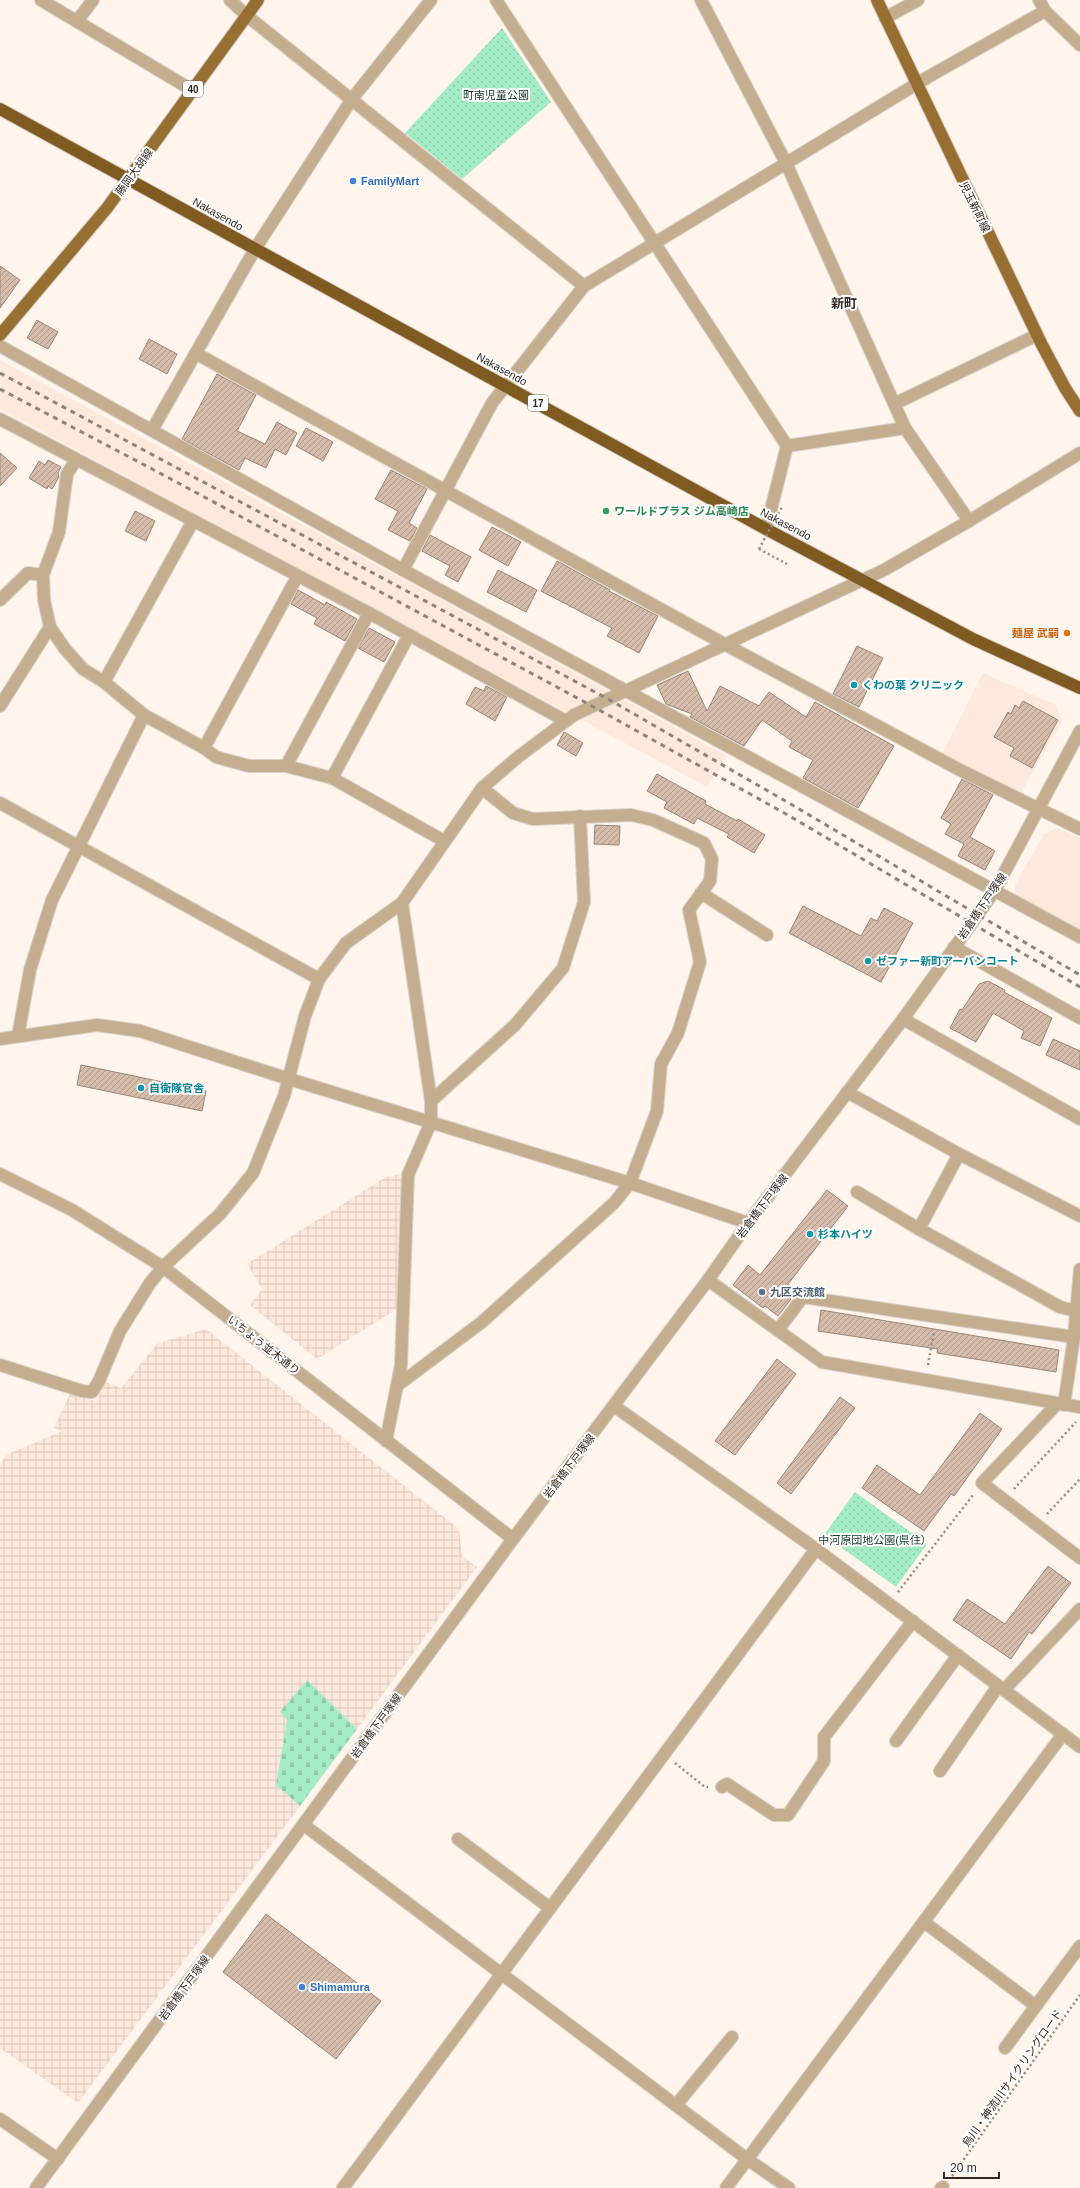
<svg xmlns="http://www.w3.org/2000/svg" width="1080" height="2188" font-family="Helvetica,'Noto Sans JP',sans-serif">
	<defs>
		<pattern id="industrial-grid" width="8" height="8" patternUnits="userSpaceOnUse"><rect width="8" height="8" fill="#fde9db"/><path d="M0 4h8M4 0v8" fill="none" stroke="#d9c8bc"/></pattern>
		<pattern id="cemetery-stones" width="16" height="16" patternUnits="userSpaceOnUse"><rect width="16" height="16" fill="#a3ecc6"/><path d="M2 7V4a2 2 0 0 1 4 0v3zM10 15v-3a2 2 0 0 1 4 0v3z" fill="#8dcaaa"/></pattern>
		<pattern id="park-dots" width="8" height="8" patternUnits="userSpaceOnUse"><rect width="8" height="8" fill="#a3ecc6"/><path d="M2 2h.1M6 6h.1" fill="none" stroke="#8dcaaa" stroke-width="1.8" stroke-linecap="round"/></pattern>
		<pattern id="building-hatch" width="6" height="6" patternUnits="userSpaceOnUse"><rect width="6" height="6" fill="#d5bcab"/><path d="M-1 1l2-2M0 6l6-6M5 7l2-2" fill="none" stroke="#ad998b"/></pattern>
	</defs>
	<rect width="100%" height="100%" fill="#fff5ed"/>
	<g fill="#fde9db">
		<polygon points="0,360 616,695 727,756 707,787 0,409"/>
		<polygon points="983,673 1056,705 1062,722 1020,794 942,754"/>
		<polygon points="1057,828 1080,838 1080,930 1015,895 1015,885 1044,834"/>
	</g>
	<g fill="url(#industrial-grid)">
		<polygon points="404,1173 400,1307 317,1359 250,1305 262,1289 247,1264 386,1177"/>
		<polygon points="206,1329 459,1529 462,1556 477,1567 357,1729 307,1681 280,1712 287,1720 276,1785 300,1806 78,2103 0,2048 0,1465 6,1455 62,1431 54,1428 70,1394 96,1401 106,1382 121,1388 158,1343"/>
	</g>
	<polygon fill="url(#cemetery-stones)" points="307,1680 357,1729 300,1806 276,1785 287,1720 280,1712"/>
	<g fill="url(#park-dots)">
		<polygon points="502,28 551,102 462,179 405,133"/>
		<polygon points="855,1492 927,1544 896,1587 824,1535"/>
	</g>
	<g fill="url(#building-hatch)" stroke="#9c8574">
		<polygon points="0,266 20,280 0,308"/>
		<polygon points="37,320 58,332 48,349 27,338"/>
		<polygon points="149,339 177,354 167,374 139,359"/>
		<polygon points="217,374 256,395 237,431 265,444 277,422 297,433 286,455 275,449 266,468 245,458 239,470 182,439"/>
		<polygon points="306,428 333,442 323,461 296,446"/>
		<polygon points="0,453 17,468 0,486"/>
		<polygon points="48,460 61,467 58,473 59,477 52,489 48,486 47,489 29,478 39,461 45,465"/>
		<polygon points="391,470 427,489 409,523 417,528 410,541 388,530 398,511 375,499"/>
		<polygon points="135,511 155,521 146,541 125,531"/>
		<polygon points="492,527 521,542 508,566 479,550"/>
		<polygon points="430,535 471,557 458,582 445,575 450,566 422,551"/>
		<polygon points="557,561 610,590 609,591 658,616 639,653 607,636 612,628 541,591"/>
		<polygon points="498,570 537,590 526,612 487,592"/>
		<polygon points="298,590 325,605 326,602 357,619 345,641 314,624 317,618 291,604"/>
		<polygon points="369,628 395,642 384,662 358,648"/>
		<polygon points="857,646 883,658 859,707 833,694"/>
		<polygon points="688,671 707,711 720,686 759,706 769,692 806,717 815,702 894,746 858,808 803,778 813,760 789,747 792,741 762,720 744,746 690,717 692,714 666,704 657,685"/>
		<polygon points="486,686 507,697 495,721 466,704 475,687 484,691"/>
		<polygon points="1023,701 1058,720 1032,768 1010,756 1014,748 994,737 1008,712 1011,714 1015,705 1019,708"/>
		<polygon points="564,732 583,743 576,756 557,745"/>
		<polygon points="657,774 706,801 705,804 737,821 738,819 765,835 754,853 727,837 729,834 697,818 694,824 664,808 667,802 647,791"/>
		<polygon points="962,779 993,795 970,837 995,851 985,870 958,856 964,844 945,834 951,824 941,818"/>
		<polygon points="595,825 620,826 619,845 594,844"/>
		<polygon points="803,906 861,936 871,918 877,921 884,908 913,923 881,982 789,933"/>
		<polygon points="988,981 1005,990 1004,992 1052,1018 1040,1046 1021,1038 1024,1031 993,1013 976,1042 950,1028 960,1009 962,1010 979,984"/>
		<polygon points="1053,1039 1080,1051 1080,1070 1046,1055"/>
		<polygon points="81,1065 206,1091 202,1111 77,1085"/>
		<polygon points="827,1190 848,1206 782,1292 791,1299 778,1316 765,1306 763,1308 733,1285 748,1265 760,1275"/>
		<polygon points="821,1310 1059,1350 1056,1372 937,1353 938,1349 818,1331"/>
		<polygon points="777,1359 796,1374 735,1455 715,1441"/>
		<polygon points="840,1397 855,1408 791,1494 777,1483"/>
		<polygon points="980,1413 1002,1429 954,1496 951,1494 924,1531 862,1488 877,1465 920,1495"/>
		<polygon points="1048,1566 1071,1583 1032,1634 1029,1632 1011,1659 953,1620 967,1599 1005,1624"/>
		<polygon points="266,1914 381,2001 336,2059 223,1972"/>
	</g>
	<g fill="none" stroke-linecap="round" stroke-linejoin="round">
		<g stroke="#dad0c8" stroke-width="14">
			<g id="minor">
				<polyline points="41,0 192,90"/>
				<polyline points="230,0 246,15 584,286"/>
				<polyline points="496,0 787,446"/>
				<polyline points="701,0 786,163 905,428 969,521"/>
				<polyline points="1039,0 1045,11 1080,45"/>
				<polyline points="885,18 918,0"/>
				<polyline points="77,21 93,0"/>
				<polyline points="0,346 403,570 1080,937"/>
				<polyline points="197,354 726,645 960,770 1080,829"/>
				<polyline points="894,404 1037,335"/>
				<polyline points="0,419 369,613 564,720"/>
				<polyline points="152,430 255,249 352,99 431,0"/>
				<polyline points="76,460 67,474 59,532 43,575 44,600 50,627 65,649 83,669 104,682 144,715 204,748 216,757 249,766 286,766 332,778 444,841"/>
				<polyline points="766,529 787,446 905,428"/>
				<polyline points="403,570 492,403 584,286 928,77 1045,11"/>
				<polyline points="0,600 28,573 43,575"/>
				<polyline points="104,682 193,521"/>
				<polyline points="0,706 50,627"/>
				<polyline points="204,748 297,577"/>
				<polyline points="286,766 369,613"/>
				<polyline points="332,778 409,635"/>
				<polyline points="0,803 319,979"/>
				<polyline points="701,893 767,935"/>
				<polyline points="954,947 1080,1018"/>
				<polyline points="903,1019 1080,1119"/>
				<polyline points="18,1036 30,970 52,900 144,715"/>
				<polyline points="0,1039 97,1025 140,1031 289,1079 630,1183 748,1223"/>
				<polyline points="847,1092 959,1154 1080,1216"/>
				<polyline points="431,1101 515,1025 563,968 584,902 580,816"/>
				<polyline points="0,1174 72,1210 163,1267 513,1539"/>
				<polyline points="857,1192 919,1229 1060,1307 1080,1312"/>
				<polyline points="919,1229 959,1154"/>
				<polyline points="708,1280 822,1362 1080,1407"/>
				<polyline points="778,1330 803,1297 1074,1337"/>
				<polyline points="0,1365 82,1391 92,1392 99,1381 120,1331 150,1283 163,1267 220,1214 253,1173 284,1096 305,1016 319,979 346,943 402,903 482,788 518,757 574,715 884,570 969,521 1080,453"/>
				<polyline points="398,1385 482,1322 614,1203 630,1183 657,1111 661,1064 678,1033 700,962 689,910 710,881 712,859 704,843 653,820 631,815 533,819 513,813 482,788"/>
				<polyline points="1056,1405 982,1483 1080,1558"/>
				<polyline points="1064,1405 1074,1337 1080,1269"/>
				<polyline points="614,1406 816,1549 1080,1747"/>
				<polyline points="386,1441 401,1365 408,1175 431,1122 431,1101 402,903"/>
				<polyline points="1004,1690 1080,1609"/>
				<polyline points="896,1741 958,1655"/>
				<polyline points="940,1771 998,1686"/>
				<polyline points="722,1787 727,1784 774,1815 788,1815 824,1761 824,1737 913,1621"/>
				<polyline points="304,1825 747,2159 789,2188"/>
				<polyline points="458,1839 550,1908"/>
				<polyline points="924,1922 1036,2006"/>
				<polyline points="1005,2048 1080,1946"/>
				<polyline points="676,2105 732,2037"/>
				<polyline points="0,2119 58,2159"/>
				<polyline points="36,2188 513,1539 708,1280 748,1223 903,1019 972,923 995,890 1080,731"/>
				<polyline points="343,2188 816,1549"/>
				<polyline points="726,2188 1063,1734"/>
				<polyline points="941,2188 943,2187"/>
			</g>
		</g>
		<g stroke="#dad0c8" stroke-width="14">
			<g id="major">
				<polyline points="877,0 1041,343 1065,388 1080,411"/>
				<polyline points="0,335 107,208 258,0"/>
			</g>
		</g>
		<g stroke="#dad0c8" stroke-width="14">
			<polyline id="highway" points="0,109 766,529 973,639 1080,688"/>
		</g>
		<g stroke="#948a82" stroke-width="2.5" stroke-dasharray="2 3" stroke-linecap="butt">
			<polyline points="759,549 787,564"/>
			<polyline points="928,1365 934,1331"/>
			<polyline points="1014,1489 1076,1422"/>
			<polyline points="1047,1514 1080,1479"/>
			<polyline points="898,1592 973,1495"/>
			<polyline points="675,1763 705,1787 708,1787"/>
			<polyline points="952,2176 1080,1995"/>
		</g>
		<use href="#minor" stroke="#c4ae8f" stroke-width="12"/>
		<use href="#major" stroke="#986f32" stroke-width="12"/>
		<use href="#highway" stroke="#805b21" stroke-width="12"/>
		<g stroke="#8e847d" stroke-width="3" stroke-dasharray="5 5" stroke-linecap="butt">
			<polyline points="0,373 608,699 794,806 1080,975"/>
			<polyline points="0,389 171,479 592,706 786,814 1080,987"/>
		</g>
		<polyline stroke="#948a82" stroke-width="2.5" stroke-dasharray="2 3" stroke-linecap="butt" points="759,549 782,507"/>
	</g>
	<g fill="#3f7fe0" stroke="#fff" stroke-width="1.5">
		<circle cx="353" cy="181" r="4"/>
		<circle cx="302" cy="1987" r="4"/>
	</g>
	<circle fill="#2e9e5b" stroke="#fff" stroke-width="1.5" cx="606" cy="511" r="4"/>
	<circle fill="#e8710a" stroke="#fff" stroke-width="1.5" cx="1067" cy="633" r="4"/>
	<g fill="#0f9aa8" stroke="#fff" stroke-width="1.5">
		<circle cx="854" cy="685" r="4"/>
		<circle cx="868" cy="961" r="4"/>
		<circle cx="141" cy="1088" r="4"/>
		<circle cx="810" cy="1234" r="4"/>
	</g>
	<circle fill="#5c6f8a" stroke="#fff" stroke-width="1.5" cx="762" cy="1292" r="4"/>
	<g text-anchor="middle" stroke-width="4" stroke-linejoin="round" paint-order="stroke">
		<g fill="#fff" stroke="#706864" stroke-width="1">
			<rect x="183" y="81" width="20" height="16" rx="3"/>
			<rect x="528" y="395" width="20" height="16" rx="3"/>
		</g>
		<g font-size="10" font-weight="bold" fill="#322821">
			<text x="193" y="93">40</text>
			<text x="538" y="407">17</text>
		</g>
		<g font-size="11" fill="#133b29" stroke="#fff">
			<text x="496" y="99">町南児童公園</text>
			<text x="875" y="1544">中河原団地公園(県住）</text>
		</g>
		<g font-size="11" fill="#322821" stroke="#fff">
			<text transform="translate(134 172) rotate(-54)" y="4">藤岡大胡線</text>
			<text transform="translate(975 207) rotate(64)" y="4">児玉新町線</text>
			<text transform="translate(218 214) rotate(29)" y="4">Nakasendo</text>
			<text transform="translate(502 369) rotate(29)" y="4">Nakasendo</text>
			<text transform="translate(786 524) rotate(28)" y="4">Nakasendo</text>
			<text transform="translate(982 906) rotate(-56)" y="4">岩倉橋下戸塚線</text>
			<text transform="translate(762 1206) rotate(-53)" y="4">岩倉橋下戸塚線</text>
			<text transform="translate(264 1345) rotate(38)" y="4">いちょう並木通り</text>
			<text transform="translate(569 1466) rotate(-53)" y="4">岩倉橋下戸塚線</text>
			<text transform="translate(376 1726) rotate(-54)" y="4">岩倉橋下戸塚線</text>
			<text transform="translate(184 1988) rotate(-54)" y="4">岩倉橋下戸塚線</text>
			<text transform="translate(1012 2078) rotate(-55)" y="4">烏川・神流川サイクリングロード</text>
		</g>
		<g font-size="11" font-weight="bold" fill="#366cbe" stroke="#fff" text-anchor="start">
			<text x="361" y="185">FamilyMart</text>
			<text x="310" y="1991">Shimamura</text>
		</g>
		<g font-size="11" font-weight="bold" fill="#27864d" stroke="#fff" text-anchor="start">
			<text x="614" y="515">ワールドプラス ジム高崎店</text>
		</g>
		<g font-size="11" font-weight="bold" fill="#c56008" stroke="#fff" text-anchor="end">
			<text x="1059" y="637">麺屋 武嗣</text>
		</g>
		<g font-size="11" font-weight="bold" fill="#0d838f" stroke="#fff" text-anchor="start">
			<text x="862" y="689">くわの葉 クリニック</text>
			<text x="876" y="965">ゼファー新町アーバンコート</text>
			<text x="149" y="1092">自衛隊官舎</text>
			<text x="818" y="1238">杉本ハイツ</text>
		</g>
		<g font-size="11" font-weight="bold" fill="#4e5e75" stroke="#fff" text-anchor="start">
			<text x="770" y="1296">九区交流館</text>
		</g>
		<g font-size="13" font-weight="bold" fill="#322821" stroke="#fff">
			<text x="844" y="308">新町</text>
		</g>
	</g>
	<path d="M944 2172v6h55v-6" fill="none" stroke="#322821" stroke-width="2"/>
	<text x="950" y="2172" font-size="12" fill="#322821" stroke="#ffffff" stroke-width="3" paint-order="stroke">20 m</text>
</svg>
